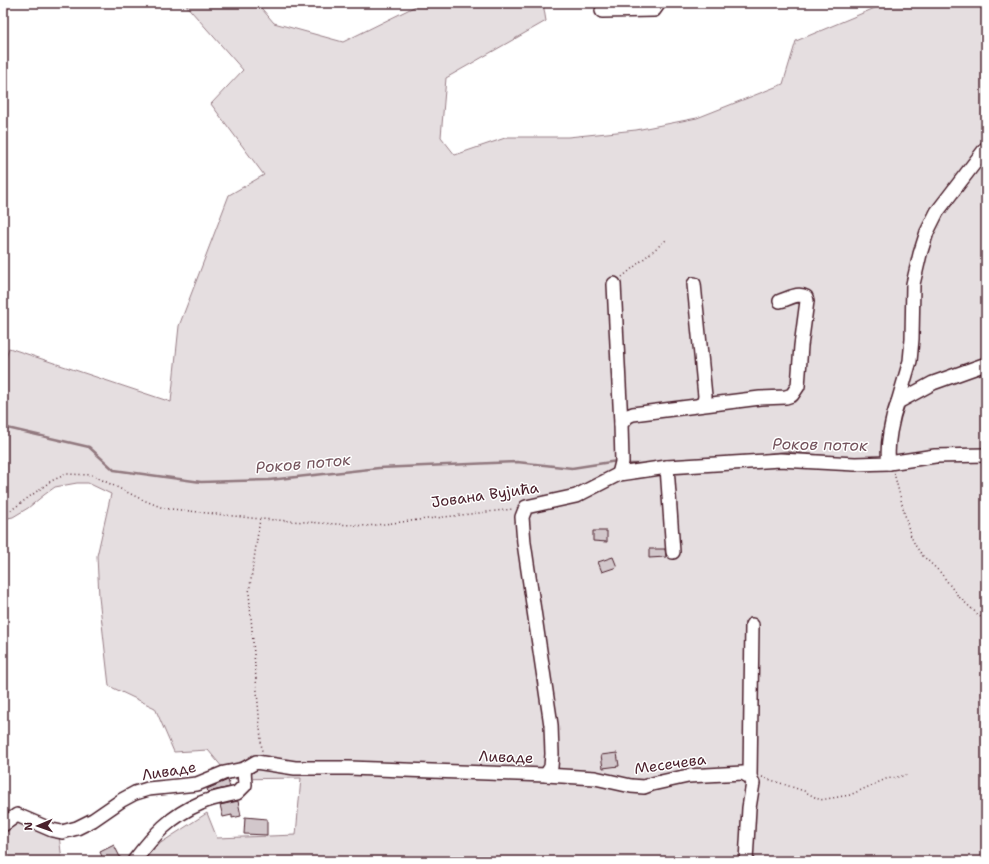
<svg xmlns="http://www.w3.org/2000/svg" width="989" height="864" font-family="'Shantell Sans',sans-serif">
	<rect width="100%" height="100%" fill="#fff"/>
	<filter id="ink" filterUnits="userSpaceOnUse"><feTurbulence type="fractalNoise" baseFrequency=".025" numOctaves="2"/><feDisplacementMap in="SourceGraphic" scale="8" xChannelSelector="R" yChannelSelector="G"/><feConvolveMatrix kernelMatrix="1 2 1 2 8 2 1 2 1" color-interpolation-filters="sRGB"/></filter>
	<g filter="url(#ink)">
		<g fill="#e5dee0" stroke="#987e86">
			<polygon points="184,3 257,3 274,23 343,42 422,3 543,3 546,21 446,78 441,137 455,155 508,137 568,137 636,130 697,118 783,84 796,41 882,5 884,3 986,3 986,861 143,861 156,846 207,813 217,838 296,835 301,778 232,779 208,750 174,752 155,708 109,686 99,597 97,556 111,494 88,483 77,483 55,487 44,495 28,508 13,517 3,519 3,366 9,348 171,402 179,326 229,195 264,175 211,104 243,70"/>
			<polygon points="3,808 59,835 62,861 3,861"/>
		</g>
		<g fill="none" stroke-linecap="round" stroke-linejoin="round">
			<g stroke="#91787e" stroke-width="2.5">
				<polyline points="3,427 89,447 114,470 201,482 269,480 379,468 517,462 572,468 617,461"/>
				<polyline points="769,454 786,452 824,456"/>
				<polyline points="629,464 647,464"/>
			</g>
		</g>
		<g fill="#d2c7cb" stroke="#4a1f2b">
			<polygon points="593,531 607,531 607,542 593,541"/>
			<polygon points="649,549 665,549 666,557 649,558"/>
			<polygon points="613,557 617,567 602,572 598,562"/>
			<polygon points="617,753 619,766 603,768 601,755"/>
			<polygon points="228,780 230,787 208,792 207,789"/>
			<polygon points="238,801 241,816 232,818 232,815 223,817 220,805"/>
			<polygon points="245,817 267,819 267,835 244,834"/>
			<polygon points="114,845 122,861 104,861 100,852"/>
		</g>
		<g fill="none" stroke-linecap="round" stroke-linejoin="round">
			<g stroke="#4a1f2b" stroke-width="16">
				<g id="minor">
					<polyline points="602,11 654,10 659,3"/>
					<polyline points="614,284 621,424"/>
					<polyline points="694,284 705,396 704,402 700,405"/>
					<polyline points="898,402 910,361 912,339 913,284 920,254 927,232 937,212 986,148"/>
					<path d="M889 463C886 445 892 418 898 402L933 383 986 364"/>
					<polyline points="667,467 673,552"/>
					<path d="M619 474 622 462 621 424 628 416 633 414 760 398 786 397 792 395 798 386 801 346 807 301 806 297C797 292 789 299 780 301"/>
					<polyline points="546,775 595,778 631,786 644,787 652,784 688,776 743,773 750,777 753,783 749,808 746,861"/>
					<polyline points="750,777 752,625"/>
					<polyline points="3,825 17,815 52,830 62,832 77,828 93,820 122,800 135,793 148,789 197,784 224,773 244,769 256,762 295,768 349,768 546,775 551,767 552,754 551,725 524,543 522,517 526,507 576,496 619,474 667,467 780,460 855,464 889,463 935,456 986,455"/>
					<path d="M134 861C154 835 170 816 201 803 212 798 225 796 237 793L245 785 244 769"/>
				</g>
			</g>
			<g stroke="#4a1f2b" stroke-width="1.5" stroke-dasharray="1 3" stroke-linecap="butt">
				<polyline points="622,277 666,240"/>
				<polyline points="894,473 910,534 915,545 922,555 940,572 958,596 986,622"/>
				<polyline points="3,513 10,511 51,481 67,474 92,475 141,499 163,508 260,519 367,526 513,509"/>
				<polyline points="260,519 249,593 262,752"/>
				<polyline points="762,777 804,791 820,800 850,795 886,779 908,775"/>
			</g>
			<use href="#minor" stroke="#fff" stroke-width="13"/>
		</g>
	</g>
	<g text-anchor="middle" stroke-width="3" stroke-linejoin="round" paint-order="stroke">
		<g font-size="15" fill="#4a1f2b" stroke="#fff">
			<text transform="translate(485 495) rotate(-8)" y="5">Јована Вујића</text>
			<text transform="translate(506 757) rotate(2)" y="5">Ливаде</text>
			<text transform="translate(670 764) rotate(-8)" y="5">Месечева</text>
			<text transform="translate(169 771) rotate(-9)" y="5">Ливаде</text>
		</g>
		<g font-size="16" font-style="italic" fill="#74535c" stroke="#fff">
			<text transform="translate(820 444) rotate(1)" y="6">Роков поток</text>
			<text transform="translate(303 463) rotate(-5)" y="6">Роков поток</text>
		</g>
	</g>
	<rect width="989" height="864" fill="none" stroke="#fff" stroke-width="16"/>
	<rect x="8" y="8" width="973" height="848" fill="none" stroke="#4a1f2b" stroke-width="1.5" filter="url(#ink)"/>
	<g transform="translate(38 826) rotate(268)" stroke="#ffffff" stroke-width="3" paint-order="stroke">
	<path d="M0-3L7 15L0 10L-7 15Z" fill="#4a1f2b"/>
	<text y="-6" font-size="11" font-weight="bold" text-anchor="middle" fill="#4a1f2b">N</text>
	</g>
</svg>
